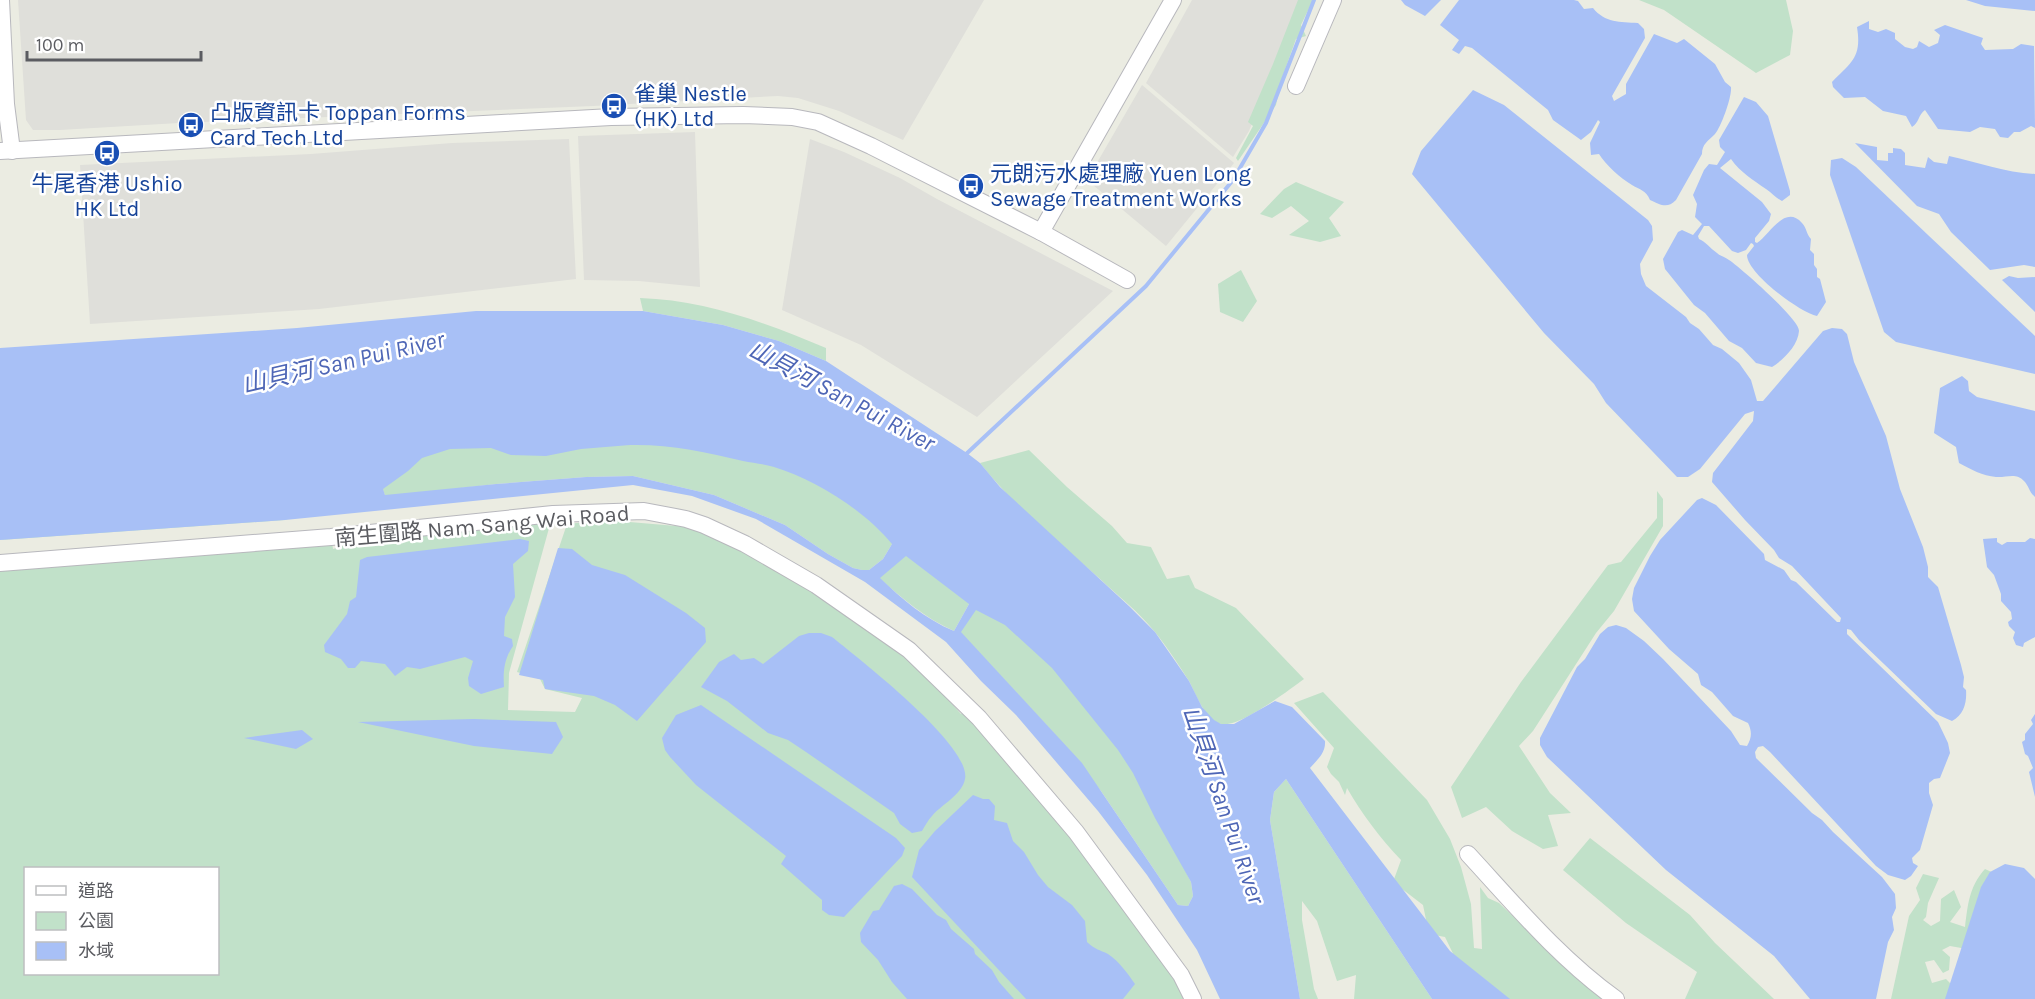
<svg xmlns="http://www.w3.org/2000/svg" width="2035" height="999" font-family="Karla,'Noto Sans TC',sans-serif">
	<rect width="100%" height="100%" fill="#ebece2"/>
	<g fill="#dfdfda">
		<polygon points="18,0 984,0 903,140 839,111 798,98 778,96 593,106 179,123 60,130 33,130 26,120"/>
		<polygon points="1192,0 1303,0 1249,131 1233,157 1146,83"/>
		<polygon points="1142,85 1234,163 1166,246 1087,180"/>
		<polygon points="695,132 700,287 639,281 584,280 578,136"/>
		<polygon points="569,139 576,279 319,309 90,324 80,165 311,154 452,143"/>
		<polygon points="810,139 844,152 900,178 937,199 1113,291 977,417 861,345 782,310"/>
	</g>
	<g fill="#c1e1c9" fill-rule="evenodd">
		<polygon points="1298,0 1313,0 1301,25 1306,36 1296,39 1281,81 1276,105 1238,161 1236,158 1253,126 1248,122 1273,64"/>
		<polygon points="1639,0 1786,0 1793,31 1790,55 1756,73 1664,10"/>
		<polygon points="1296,182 1344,202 1329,218 1341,236 1320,242 1289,235 1309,221 1291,206 1272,218 1260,214 1284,189"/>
		<polygon points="1241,270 1257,301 1243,322 1220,312 1218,284"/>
		<path d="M640 298C705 300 767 323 826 348V361L779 341 723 325 643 311Z"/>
		<path d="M807 426 1096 693 1191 882 1193 896 1188 906 1178 905 1101 791 1052 731 960 632 975 610 969 604 954 631C925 618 903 599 879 578L890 567 892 544 883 559 869 570H862L853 568 828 554 785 525 714 495 633 476 586 477 496 484 400 495H385L383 490 285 520 0 540 187 460Z"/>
		<path d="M1029 450 1067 487 1112 526 1127 543 1151 547 1167 579 1189 575 1195 588 1236 608 1304 679C1289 690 1238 729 1221 724 1205 720 1196 694 1189 681 1179 665 1167 647 1155 632 1139 612 1118 596 1099 578 1058 542 1014 506 980 463Z"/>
		<polygon points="1657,491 1663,499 1663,526 1614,611 1596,633 1533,731 1519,746 1550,793 1571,813 1548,815 1558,846 1543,849 1512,831 1486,807 1462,818 1451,787 1521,682 1608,565 1621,562 1657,518"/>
		<path d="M606 520 688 527 745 544 917 665 961 714 971 705 1077 828 1176 975 1185 999H0V558L331 537 333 549 364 539 551 521 509 673 508 710 575 712 582 698 545 689 540 679 517 672 567 524ZM26 868H218V974H26Z"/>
		<path d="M1323 692 1427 800 1450 839 1461 867 1471 904 1474 948 1482 949 1480 887 1488 898 1499 903 1594 993 1603 999H1492L1460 968 1445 937 1429 934 1423 905 1393 882 1401 860C1380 838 1362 814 1347 788L1345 795 1339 782 1331 774 1327 767 1334 748 1294 703Z"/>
		<polygon points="1286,779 1432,999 1354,999 1356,975 1337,981 1317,921 1302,901 1302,920 1314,989 1318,999 1300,999 1270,820 1274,792"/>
		<polygon points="1590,838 1690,915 1715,943 1774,999 1685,999 1697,972 1626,923 1563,870"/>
		<path d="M1985 869 1998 875 1967 949 1950 946 1942 950 1950 957 1949 970 1943 973 1934 960 1925 962 1932 983 1946 979 1955 988 1951 999H1891L1909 916 1920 900 1916 888 1923 874 1939 878 1928 903 1926 917 1923 920 1931 926 1940 921 1941 899 1954 890 1961 907 1950 922 1965 927C1968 904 1969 887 1985 869Z"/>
	</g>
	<g fill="#a8c0f6" fill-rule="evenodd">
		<polygon points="1401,0 1441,0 1425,16 1405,5"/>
		<path d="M1459 0H1574L1578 1 1584 9 1593 8C1605 23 1620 22 1638 23L1644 29 1645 38 1612 96 1614 101 1626 94V84L1654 34 1677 43 1684 39 1715 64 1725 82 1731 87C1732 97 1721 127 1715 134 1708 141 1702 144 1702 154L1676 200C1667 209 1661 205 1650 200 1646 190 1640 190 1632 185 1620 178 1606 165 1599 154L1591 155 1590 143 1600 122 1598 120 1591 132 1581 140 1553 120 1548 110 1472 48 1465 46 1459 54 1452 50 1459 40 1440 25Z"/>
		<polygon points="1966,0 2035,0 2035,11 1985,6"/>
		<path d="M1869 21V29L1878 32 1886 29 1895 33V39L1905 47 1913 49 1917 47 1919 41 1929 47 1938 43 1940 35 1934 30 1945 25 1983 38 1981 44 1985 50 2013 49 2021 44 2034 46 2035 128 2031 126 2020 132H2014L2008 138 2000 137 1995 129 1980 127 1970 132 1938 129 1925 110C1918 115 1919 123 1912 127L1906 116 1883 111 1865 97 1844 98 1833 87 1832 82C1851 62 1862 58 1857 27Z"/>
		<path d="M1473 90 1504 105 1648 220 1652 226 1653 240 1640 264 1641 274 1646 286 1686 317 1690 323 1699 329 1713 345 1722 349 1739 363 1751 380 1757 401H1763L1823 331 1832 328 1842 329 1847 334 1854 362 1886 436 1900 489 1923 547 1928 567V577L1938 587 1961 665 1964 677 1963 687 1966 690C1967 702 1964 715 1952 721L1936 714 1859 640 1851 630 1847 629V634L1938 722 1948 743 1950 753 1940 778 1934 779 1929 783V793L1933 805 1920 850 1912 858 1913 863 1918 866 1911 876 1905 880 1888 875 1876 866 1770 752 1763 746 1758 747 1755 752 1756 758 1812 813 1822 820 1833 832 1882 877 1895 894 1896 908 1892 917 1894 930 1888 942 1876 999H1810L1774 956 1666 870 1547 757 1540 745V738L1577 667 1585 659 1600 634 1608 627 1616 625 1626 628 1644 641 1663 659 1731 731 1740 745 1747 746C1752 738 1752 731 1748 723L1733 716 1712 692 1701 685 1698 674 1669 649 1634 611 1632 599 1634 588 1650 556 1660 540 1697 500 1702 498 1716 505 1764 554 1765 560 1784 570 1791 580 1796 582 1837 622H1840L1841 618 1792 566 1779 558 1774 550 1745 520 1712 482 1713 473 1753 421 1754 411 1745 414 1700 469 1688 477H1677L1606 403 1594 384 1544 333 1412 174 1421 151Z"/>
		<path d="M1744 97 1756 102 1768 116 1790 191V195L1782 201C1776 198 1772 193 1766 189 1753 180 1740 172 1731 159L1720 168 1762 202 1771 214 1769 221 1755 238V242L1757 243C1770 234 1785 204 1802 223 1807 228 1806 234 1811 239L1810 250 1814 254V265L1817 269V277L1820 279 1826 302 1817 316C1799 312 1747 273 1747 255L1754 246 1753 244 1751 243 1746 250 1738 253 1732 251 1709 226H1704L1698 236 1699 239C1706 242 1710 248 1717 253 1720 256 1725 257 1729 260 1741 268 1800 320 1799 331 1798 346 1783 360 1772 367L1756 363 1742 348 1729 341 1705 313 1694 305 1665 269 1663 259 1678 232 1682 230 1693 235 1702 224 1695 217 1697 204 1693 195 1704 170 1709 164 1717 165 1725 152 1720 147 1719 140Z"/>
		<path d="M1855 143 1877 147V160L1888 161V153H1893V148L1901 149 1905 153V165L1925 168 1928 157 1934 162 1947 164 1949 156C1978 162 2006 173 2035 174V267L2024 265 1990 270 1951 232 1939 214 1917 206Z"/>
		<polygon points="1842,158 1856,167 2035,336 2035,374 1896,342 1884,332 1830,175 1831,160"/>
		<polygon points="2009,276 2018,278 2035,277 2035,312 2002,280"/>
		<path d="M476 311H643L723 325 779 341 826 361 967 453 980 463 1000 487 1129 606 1155 632 1189 681 1202 707 1214 720 1221 724H1234L1275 701 1292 707 1325 741C1326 753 1317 760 1310 768L1450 951 1510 999H1432L1286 779 1274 792 1270 820 1300 999H1220L1197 950 1147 875 1098 811 1016 715 981 681 946 642 865 582 756 519 692 496 633 485 285 520 0 540V348L297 328ZM630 445C668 444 706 452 743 461 753 463 764 464 774 467 816 480 864 510 892 544L883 559 869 570H862L853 568 828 554 785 525 714 495 633 476 586 477 496 484 385 495 383 489 408 471 422 458 450 449 491 448 511 455 546 456 581 449ZM906 556 969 604 954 631C925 619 902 599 880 578ZM976 610 1005 625 1052 668 1118 750 1133 773 1155 818 1191 882 1193 896 1188 906 1178 905 1082 763 961 632Z"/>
		<path d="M1962 376 1968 381 1969 391 1977 397 2035 411V497C2029 492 2029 486 2024 481 2016 472 2006 478 1996 477 1983 476 1970 469 1959 463L1956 447 1934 433 1940 388Z"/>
		<polygon points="1997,538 1997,542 2002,545 2007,542 2025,542 2030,538 2035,539 2035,637 2024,643 2023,647 2016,645 2013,638 2015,632 2009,626 2008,622 2012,619 2011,612 2001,601 2001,594 1994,575 1987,567 1983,539"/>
		<path d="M520 539 529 541 528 551 513 564 515 597 505 617 504 636 512 639 513 646C504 659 503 672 504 687L481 694 469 686 468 678 473 661 465 657 420 669 407 667 395 676 385 664 361 661 355 668H348L341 659 325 652 324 645 347 614 350 601 356 597 360 560 367 557Z"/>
		<polygon points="558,548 572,549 592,565 625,575 686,613 705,628 706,642 637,721 615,705 594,696 545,689 543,680 519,675"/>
		<path d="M809 633H821L832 637C858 658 972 746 965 779 962 795 942 804 932 816 928 820 925 826 922 831L912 833 900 824 894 813 806 752 788 740 768 733 727 701 701 687 719 662 734 654 741 660 754 658 763 664 799 636Z"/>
		<polygon points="701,705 896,838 905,848 902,856 844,917 829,915 822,910 822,900 781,864 786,856 696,785 670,757 665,750 662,738 676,715"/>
		<polygon points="2035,714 2035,797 2029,772 2033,768 2028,756 2025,754 2022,742 2025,740 2025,734 2033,724 2031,720"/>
		<polygon points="474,719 556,722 563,737 552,754 474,746 358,722"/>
		<polygon points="302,730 313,739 296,749 244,738"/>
		<path d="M973 795 983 799H989L995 806 994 820 1007 823 1013 841 1024 852 1038 875 1048 887 1072 905 1085 921 1087 942C1094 949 1100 950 1108 954 1119 961 1128 974 1135 984L1123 999H1026L912 877 919 850 935 831Z"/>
		<polygon points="2005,864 2024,868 2035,879 2035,999 1945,999 1981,887 1990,872"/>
		<polygon points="902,884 912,889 937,915 946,920 951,929 974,949 975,954 992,970 999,982 1014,999 907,999 892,982 878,960 861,942 860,933 873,911 879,910 894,886"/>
	</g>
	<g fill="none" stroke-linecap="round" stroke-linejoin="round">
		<polyline stroke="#a8c0f6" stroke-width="4" points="964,456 1146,286 1233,180 1266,123 1314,0"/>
		<g stroke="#b8b8bd" stroke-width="18">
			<g id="minor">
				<polyline points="1,0 6,104 12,151"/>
				<polyline points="1296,86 1333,0"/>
				<polyline points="0,151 611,117 743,115 792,117 818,122 871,146 1041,232 1127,280"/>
				<polyline points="1041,232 1173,0"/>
				<polyline points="0,563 331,537 553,514 644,511 686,519 704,525 745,544 816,585 909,650 979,718 1076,832 1181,975 1193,999"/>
				<path d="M1468 854C1515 905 1559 958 1616 999"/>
			</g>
		</g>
		<use href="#minor" stroke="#fff" stroke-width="16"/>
	</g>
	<defs>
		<g id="bus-disc" transform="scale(1.35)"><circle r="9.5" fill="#1a4fb4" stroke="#fff"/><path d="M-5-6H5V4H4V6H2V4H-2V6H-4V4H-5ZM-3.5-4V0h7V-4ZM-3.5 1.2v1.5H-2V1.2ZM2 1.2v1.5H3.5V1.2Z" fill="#fff"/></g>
	</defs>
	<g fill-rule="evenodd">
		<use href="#bus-disc" x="614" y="106"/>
		<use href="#bus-disc" x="191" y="125"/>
		<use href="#bus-disc" x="107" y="153"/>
		<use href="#bus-disc" x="971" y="186"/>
	</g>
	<g text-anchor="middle" stroke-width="5" stroke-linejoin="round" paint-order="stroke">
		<g font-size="22" fill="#164399" stroke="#fff" text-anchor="start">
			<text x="634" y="101">雀巢 Nestle<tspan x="634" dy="25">(HK) Ltd</tspan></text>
			<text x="210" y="120">凸版資訊卡 Toppan Forms<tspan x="210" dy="25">Card Tech Ltd</tspan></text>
			<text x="990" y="181">元朗污水處理廠 Yuen Long<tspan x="990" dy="25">Sewage Treatment Works</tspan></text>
			<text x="107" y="191" text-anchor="middle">牛尾香港 Ushio<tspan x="107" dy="25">HK Ltd</tspan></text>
		</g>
		<g font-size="22" fill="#5b5c61" stroke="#fff">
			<text transform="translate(482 525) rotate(-5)" y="8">南生圍路 Nam Sang Wai Road</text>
		</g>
		<g font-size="24" font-style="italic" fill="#4e66b6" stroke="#fff">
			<text transform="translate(343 362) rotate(-13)" y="8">山貝河 San Pui River</text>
			<text transform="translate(842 396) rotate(28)" y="8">山貝河 San Pui River</text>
			<text transform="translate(1224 805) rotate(71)" y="8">山貝河 San Pui River</text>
		</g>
	</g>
	<rect x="24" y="867" width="195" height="108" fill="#ffffff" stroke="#bdbec0" stroke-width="1.5"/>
	<rect x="36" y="886" width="30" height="9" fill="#ffffff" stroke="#bdbec0" stroke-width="1.5"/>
	<text x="78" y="897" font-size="18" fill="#5b5c61">道路</text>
	<rect x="36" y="912" width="30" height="18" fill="#c1e1c9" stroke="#bdbec0" stroke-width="1.5"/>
	<text x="78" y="927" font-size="18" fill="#5b5c61">公園</text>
	<rect x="36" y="942" width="30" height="18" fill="#a8c0f6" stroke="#bdbec0" stroke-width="1.5"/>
	<text x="78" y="957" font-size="18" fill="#5b5c61">水域</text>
	<path d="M27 51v9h174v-9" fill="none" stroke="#5b5c61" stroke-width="3"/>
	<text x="36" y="51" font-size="18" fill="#5b5c61" stroke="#ffffff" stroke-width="4.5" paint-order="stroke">100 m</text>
</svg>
